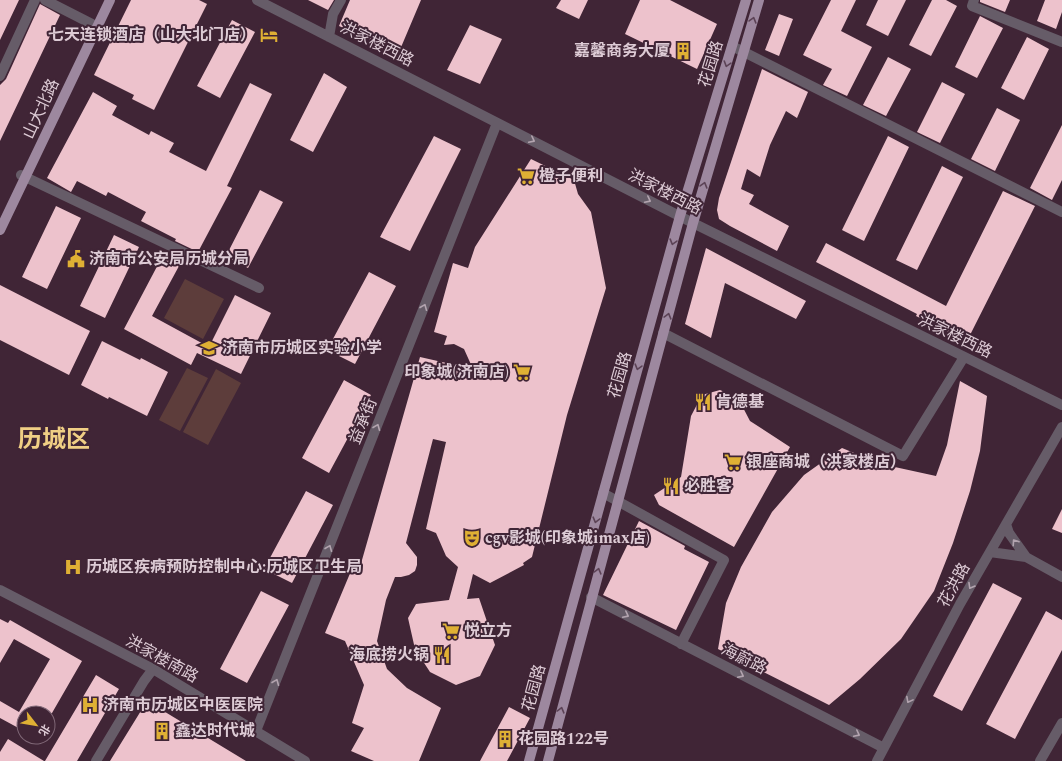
<svg xmlns="http://www.w3.org/2000/svg" width="1062" height="761" viewBox="0 0 1062 761" font-family="Spectral,'Noto Sans SC',serif">
  <rect width="100%" height="100%" fill="#402536"/>
  <path fill="#5d3d3b" d="M185,279l39,20 -21,40 -39,-21z
    M187,368l21,10 -28,53 -21,-11z
    M216,369l25,14 -33,62 -25,-13z"/>
  <path fill="#edc2cc" d="M0,0h19l-19,40z
    M131,0h68l8,4 -53,106 -22,-11 2,-4 -40,-20z
    M308,0h26l-6,10z
    M350,0h71l-22,52 -60,-26z
    M561,0h27l-9,19 -23,-11z
    M640,0h30l47,24 -20,45 -72,-35z
    M831,0h25l-15,31 31,16 -25,49 -24,-11 9,-16 -29,-14z
    M878,0h28l-18,36 -22,-11z
    M932,0h14l11,6 -26,50 -22,-11z
    M980,0h30l-5,12 -25,-10z
    M1045,0h17v12l-6,17 -19,-8z
    M40,4l20,11 -60,126v-56l6,-6z
    M779,14l14,5 -14,37 -14,-6z
    M980,16l23,12 -26,50 -22,-11z
    M232,20l23,12 -35,66 -23,-12z
    M470,25l32,14 -22,45 -33,-14z
    M1027,37l22,12 -25,51 -23,-12z
    M888,57l23,12 -25,47 -23,-11z
    M762,69l46,23 -11,26 -11,-7 -16,34 -10,32 -13,-8 -6,20 13,6 -5,9 40,22 -12,25 -47,-25 -11,-7 -2,-9 2,-12z
    M324,73l23,14 -34,65 -23,-12z
    M942,82l23,12 -25,49 -23,-11z
    M250,83l22,11 -45,92 5,2 -34,64 -23,-11 1,-2 -35,-18 5,-9 -38,-20 -2,4 -29,-15 -6,11 -24,-14 46,-86 24,14 -5,9 37,20 2,-4 23,12 -5,9 37,19z
    M997,108l23,12 -25,51 -24,-12z
    M1062,125v55l-10,20 -22,-12z
    M434,136l27,13 -51,102 -30,-14z
    M888,136l21,11 -45,94 -22,-11z
    M531,159l43,21 4,14 13,18 15,76 -39,127 -35,142 -9,6 1,2 -34,18 -17,-9 -6,25 12,-1 16,47 -15,31 -24,9 -26,-13 -15,-23 -7,-31 8,-14 33,-4 9,-33 -12,-11 -10,-23 -10,-4 20,-87 -13,-3 -27,104 11,14v8l-2,6 -6,4 -8,2h-6l-9,23 -9,41 10,28 20,19 34,20 -22,53h-45l-23,-10 13,-23 -12,-5 12,-38 -19,-44 -20,-8 26,-62 7,3 62,-217 53,12 -9,-20 -10,-5 -10,1 3,-9 -13,-4 19,-69 15,5 7,-21z
    M942,166l21,11 -46,93 -21,-10z
    M260,190l23,12 -35,66 -22,-12z
    M1003,191l32,15 -68,135 -51,-25 1,-2 -101,-52 10,-19 120,63z
    M56,206l25,12 -34,71 -25,-12z
    M114,235l25,12 -34,71 -25,-12z
    M706,248l100,53 -10,18 -71,-36 -14,55 -26,-14z
    M162,257l17,9 -27,50 57,31 26,-52 36,18 -30,61 -44,-21 -6,12 -67,-36z
    M369,272l27,14 -41,78 -28,-14z
    M0,285l90,46 -21,44 -69,-35z
    M102,341l38,19 1,-2 27,14 -21,44 -38,-19 -1,2 -27,-14z
    M344,380l27,15 -42,78 -27,-15z
    M960,381l27,15 -7,55 -10,40 -17,52 -19,48 -33,48 -41,40 -31,26 -111,-56 8,-46 15,-36 31,-55 32,-37 38,-27 39,16 55,12 11,-31z
    M720,390l18,8 12,23 40,26 -56,100 -75,-42 -5,-10 27,-18 10,-61 11,-21z
    M306,491l27,14 -41,78 -28,-14z
    M1062,509v24l-10,-4z
    M639,521l46,25 -1,3 25,13 -33,68 -73,-35z
    M993,583l29,15 -60,113 -29,-15z
    M261,591l28,14 -42,78 -27,-14z
    M1046,611l16,9v30l-47,89 -29,-15z
    M0,619l8,4 2,-3 72,41 -30,52h-31l3,2v16l-24,-13v-17l19,11 31,-53 -36,-20 -14,24z
    M96,675l23,14 -42,72h-32z
    M147,701l99,60h-136z
    M509,707l21,11 -23,43h-27z
    M8,739l36,22h-44v-9z"/>
  <g fill="none" stroke-linecap="round" stroke-linejoin="round">
    <path stroke="#665c68" stroke-width="10" d="M45,0l47,24
      M257,0l436,223 369,182
      M974,0l-2,6 90,36
      M329,37l4,-23 8,-14
      M732,46l330,166
      M0,76l35,-76
      M21,175l238,113
      M663,333l240,123 61,-99
      M603,493l121,67 -43,84
      M1006,524l3,9 17,24
      M990,552l36,5 36,20
      M0,590l153,79 152,92
      M591,597l293,151
      M256,731l241,-608
      M96,761l48,-80 9,-12
      M877,761l83,-157 102,-177
      M1040,761l22,-38"/>
    <path stroke="#9d889f" stroke-width="10" d="M0,230l110,-230
      M529,761l151,-545 66,-216
      M548,761l145,-538 66,-223"/>
  </g>
  <defs><path id="oneway-chevron" d="M-2-3.5L2.5 0L-2 3.5" fill="none" stroke-width="1.6" stroke-linecap="round" stroke-linejoin="round"/></defs>
  <g stroke="#5c4356">
    <use href="#oneway-chevron" transform="translate(753 20) rotate(-74)"/>
    <use href="#oneway-chevron" transform="translate(727 64) rotate(107)"/>
    <use href="#oneway-chevron" transform="translate(704 185) rotate(-74)"/>
    <use href="#oneway-chevron" transform="translate(673 242) rotate(106)"/>
    <use href="#oneway-chevron" transform="translate(668 316) rotate(-75)"/>
    <use href="#oneway-chevron" transform="translate(638 367) rotate(106)"/>
    <use href="#oneway-chevron" transform="translate(596 520) rotate(105)"/>
    <use href="#oneway-chevron" transform="translate(598 571) rotate(-75)"/>
    <use href="#oneway-chevron" transform="translate(561 710) rotate(-75)"/>
  </g>
  <g stroke="#b3a4af">
    <use href="#oneway-chevron" transform="translate(532 140) rotate(27)"/>
    <use href="#oneway-chevron" transform="translate(648 200) rotate(27)"/>
    <use href="#oneway-chevron" transform="translate(424 307) rotate(-68)"/>
    <use href="#oneway-chevron" transform="translate(377 427) rotate(-68)"/>
    <use href="#oneway-chevron" transform="translate(1015 542) rotate(-124)"/>
    <use href="#oneway-chevron" transform="translate(329 548) rotate(-68)"/>
    <use href="#oneway-chevron" transform="translate(971 586) rotate(120)"/>
    <use href="#oneway-chevron" transform="translate(626 615) rotate(27)"/>
    <use href="#oneway-chevron" transform="translate(741 675) rotate(27)"/>
    <use href="#oneway-chevron" transform="translate(276 682) rotate(-68)"/>
    <use href="#oneway-chevron" transform="translate(909 700) rotate(118)"/>
    <use href="#oneway-chevron" transform="translate(857 734) rotate(27)"/>
  </g>
  <defs>
    <g id="hotel-bare" transform="scale(1.38)"><path d="M-6-4.5h1.5V1H6V5H4.5V3h-9V5H-6ZM-4 0a1.8 1.8 0 1 1 3.6 0ZM.5 0V-2.5h3Q6-2.5 6 0Z" fill="#dfb034" stroke="#402536" stroke-width="2.5" paint-order="stroke"/></g>
    <g id="building-bare" transform="scale(1.38)"><path d="M-4-6H4V6H1V3H-1V6H-4ZM-2.5-4.3h1.7v1.8h-1.7ZM.8-4.3h1.7v1.8H.8ZM-2.5-1h1.7V.8h-1.7ZM.8-1h1.7V.8H.8Z" fill="#dfb034" stroke="#402536" stroke-width="2.5" paint-order="stroke"/></g>
    <g id="supermarket-bare" transform="scale(1.38)"><path d="M-6-5.5h2.5l.6 2H6L4.5 2H-2.5L-4.4-4H-6ZM-1.5 3.2a1.3 1.3 0 1 0 .1 0ZM3 3.2a1.3 1.3 0 1 0 .1 0Z" fill="#dfb034" stroke="#402536" stroke-width="2.5" paint-order="stroke"/></g>
    <g id="civic-bare" transform="scale(1.38)"><path d="M-.6-6.5H3V-4.5H.6V-3L4-1V1h2V6H-6V1h2V-1L-.6-3ZM-1.2 2.5V6h2.4V2.5Z" fill="#dfb034" stroke="#402536" stroke-width="2.5" paint-order="stroke"/></g>
    <g id="school-bare" transform="scale(1.38)"><path d="M0-5L7-2L0 1L-7-2ZM-4 1L0 2.5L4 1V4Q0 6-4 4Z" fill="#dfb034" stroke="#402536" stroke-width="2.5" paint-order="stroke"/></g>
    <g id="restaurant-bare" transform="scale(1.38)"><path d="M-5-6h1v4h1v-4h1v4h1v-4h1v5L-1.5 .5V6h-2V.5L-5-1ZM5-6V6H3V1.5H1.5Q1.5-4 5-6Z" fill="#dfb034" stroke="#402536" stroke-width="2.5" paint-order="stroke"/></g>
    <g id="theatre-bare" transform="scale(1.38)"><path d="M-5-5.5Q0-4 5-5.5V0Q5 5 0 6Q-5 5-5 0ZM-3.3-2.5H-1v1.5H-3.3ZM1-2.5H3.3v1.5H1ZM-2.8 1Q0 5.5 2.8 1Z" fill="#dfb034" stroke="#402536" stroke-width="2.5" paint-order="stroke"/></g>
    <g id="hospital-bare" transform="scale(1.38)"><path d="M-5-5h3v3.5h4V-5h3V5h-3V1.5h-4V5h-3Z" fill="#dfb034" stroke="#402536" stroke-width="2.5" paint-order="stroke"/></g>
  </defs>
  <g fill-rule="evenodd">
    <use href="#hotel-bare" x="269" y="35"/>
    <use href="#building-bare" x="683" y="51"/>
    <use href="#supermarket-bare" x="526" y="176"/>
    <use href="#civic-bare" x="76" y="259"/>
    <use href="#school-bare" x="209" y="348"/>
    <use href="#supermarket-bare" x="522" y="372"/>
    <use href="#restaurant-bare" x="703" y="402"/>
    <use href="#supermarket-bare" x="733" y="462"/>
    <use href="#restaurant-bare" x="671" y="486"/>
    <use href="#theatre-bare" x="472" y="538"/>
    <use href="#hospital-bare" x="73" y="567"/>
    <use href="#supermarket-bare" x="451" y="631"/>
    <use href="#restaurant-bare" x="442" y="655"/>
    <use href="#hospital-bare" x="90" y="705"/>
    <use href="#building-bare" x="162" y="731"/>
    <use href="#building-bare" x="505" y="739"/>
  </g>
  <g text-anchor="middle" dominant-baseline="central" stroke-width="4" stroke-linejoin="round" paint-order="stroke">
    <g font-size="16" font-weight="bold" fill="#ddcbd5" stroke="#402536" text-anchor="start">
      <text x="256" y="35" text-anchor="end">七天连锁酒店（山大北门店）</text>
      <text x="670" y="51" text-anchor="end">嘉馨商务大厦</text>
      <text x="539" y="176">橙子便利</text>
      <text x="89" y="259">济南市公安局历城分局</text>
      <text x="222" y="348">济南市历城区实验小学</text>
      <text x="509" y="372" text-anchor="end">印象城(济南店)</text>
      <text x="716" y="402">肯德基</text>
      <text x="746" y="462">银座商城（洪家楼店）</text>
      <text x="684" y="486">必胜客</text>
      <text x="485" y="538">cgv影城(印象城imax店)</text>
      <text x="86" y="567">历城区疾病预防控制中心:历城区卫生局</text>
      <text x="464" y="631">悦立方</text>
      <text x="429" y="655" text-anchor="end">海底捞火锅</text>
      <text x="103" y="705">济南市历城区中医医院</text>
      <text x="175" y="731">鑫达时代城</text>
      <text x="518" y="739">花园路122号</text>
    </g>
    <g font-size="16" fill="#ddcbd5" stroke="#402536">
      <text transform="translate(377 44) rotate(27)">洪家楼西路</text>
      <text transform="translate(711 64) rotate(-73)">花园路</text>
      <text transform="translate(41 109) rotate(-65)">山大北路</text>
      <text transform="translate(665 192) rotate(27)">洪家楼西路</text>
      <text transform="translate(955 336) rotate(26)">洪家楼西路</text>
      <text transform="translate(620 375) rotate(-74)">花园路</text>
      <text transform="translate(363 421) rotate(-68)">益承街</text>
      <text transform="translate(954 585) rotate(-61)">花洪路</text>
      <text transform="translate(162 659) rotate(29)">洪家楼南路</text>
      <text transform="translate(744 659) rotate(27)">海蔚路</text>
      <text transform="translate(534 688) rotate(-75)">花园路</text>
    </g>
    <g font-size="24" font-weight="bold" fill="#f0cf85" stroke="#402536">
      <text x="54" y="440">历城区</text>
    </g>
  </g>
  <g transform="translate(36 725) rotate(121)"><circle r="19" fill="#402536" stroke="#7f6776"/>
  <path d="M0-3L7 15L0 10L-7 15Z" fill="#dfb034"/>
  <text y="-6" font-size="11" font-weight="bold" text-anchor="middle" fill="#ddcbd5">北</text>
  </g>
</svg>
